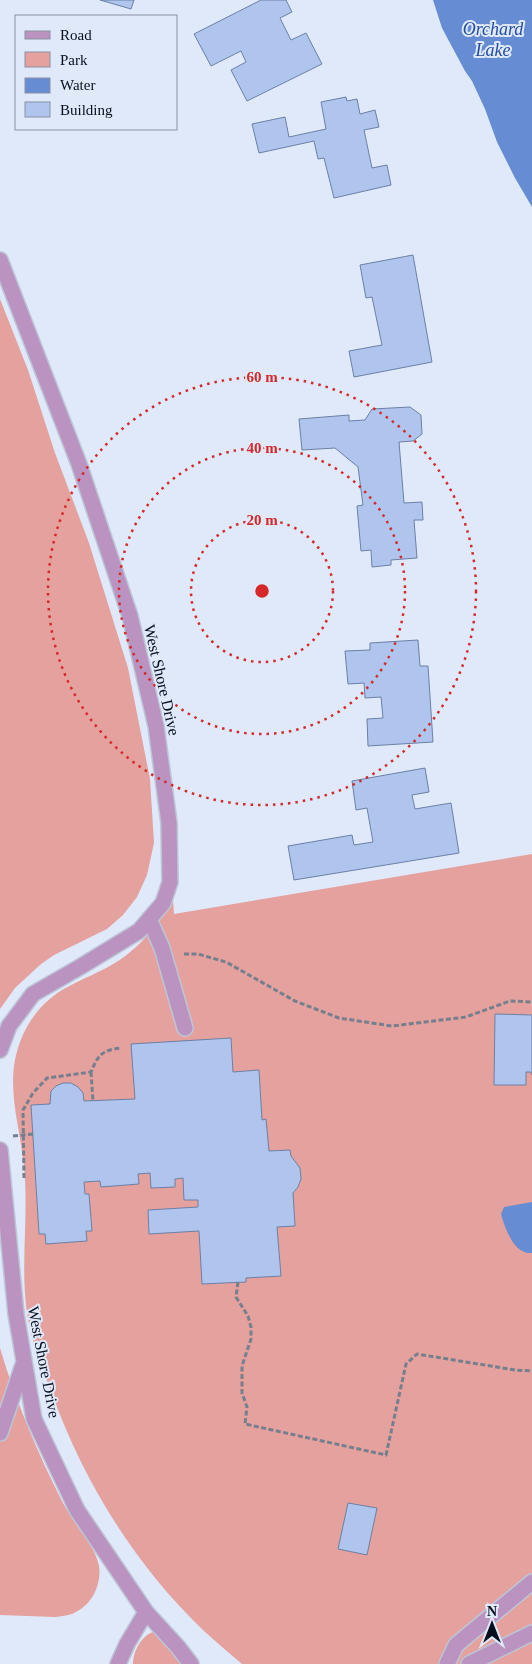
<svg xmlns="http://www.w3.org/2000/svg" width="532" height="1664" viewBox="0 0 532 1664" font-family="Georgia,serif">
  <rect width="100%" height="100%" fill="#dfe9fa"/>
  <path fill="#e5a19d" d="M0,299l28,71 27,83 34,90 39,125 22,111 4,64 -7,32 -10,22 -14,18 -16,14 -53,26 -13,9 -26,24 -15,21z
    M532,854v810h-290c-13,-11 -26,-22 -38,-33 -69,-66 -121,-150 -153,-240 -10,-26 -20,-51 -24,-78 -7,-49 2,-97 -3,-146 -5,-51 -24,-93 4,-142 22,-36 46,-40 80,-58 31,-17 47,-39 65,-68l1,15z
    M0,1348c16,54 38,106 63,155 11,20 32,42 36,63 3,19 -8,40 -25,47 -6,3 -13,3 -19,4l-55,-2z
    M153,1632l9,7 20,25h-49c0,-12 8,-28 20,-32z"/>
  <path fill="#668cd3" d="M433,0h99v207l-17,-29 -18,-36 -12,-33 -13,-28 -7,-10 -23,-43z
    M532,1202v51c-18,2 -27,-25 -31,-39l3,-7z"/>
  <path fill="#afc5ee" stroke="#6b80a5" d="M100,0h34l-3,9z
    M261,0h25l6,12 -12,6 11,22 15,-7 16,31 -75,37 -16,-31 15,-8 -5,-11 -30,15 -17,-32z
    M346,97l1,4 10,-2 3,15 15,-4 4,17 -15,3 8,38 15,-3 4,20 -57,13 -10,-40 -6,1 -4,-18 -55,12 -7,-29 33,-7 4,20 37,-8 -5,-27z
    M413,255l19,107 -78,15 -5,-26 33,-6 -10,-48 -6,1 -6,-33z
    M410,407l11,8 1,19 -9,7 -14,1 5,61 18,-1 1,18h-9l3,38 -26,2v5l-19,2 -1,-17 -10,1 -4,-45 6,-1 -5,-38 -23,-19 -33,2 -3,-31 50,-4v6l16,-1 7,-11z
    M418,640l2,26h8l5,76 -65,4 -1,-27 16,-1 -2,-21 -16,1 -1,-15 -16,1 -3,-33 25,-1v-7z
    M425,768l4,24 -17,3 3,14 36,-6 8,50 -165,27 -6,-34 64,-11 2,10 19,-3 -6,-34 -11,2 -4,-29z
    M495,1014l37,1v60l-1,-3h-5v13h-32z
    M231,1038l2,34 26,-2 3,50 4,-1 3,32 21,-1 1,6 9,12 1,11 -3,8 -5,6 2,33 -18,1 4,49 -35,2v4l-44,2 -3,-53 -50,3 -1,-24 50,-3v-7h-14l-1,-22 -8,1v8l-24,1 -1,-15 -12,1 1,10 -38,3 -1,-6 -16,1 1,12h4l3,37h-6l1,10 -41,3 -1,-10h-6l-8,-129 19,-1 1,-13 5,-5 7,-3h8l7,4 5,6 1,8 51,-2 -4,-55z
    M348,1503l29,5 -10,47 -29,-6z"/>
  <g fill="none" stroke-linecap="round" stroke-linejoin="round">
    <g stroke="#bcc6d6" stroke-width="18">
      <path id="minor" d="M0,260l79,204 51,152 26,110 13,97 1,59 -7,21 -24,28 -59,36 -47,27 -24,32 -9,24
        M149,919l13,29 23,80
        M0,1150l16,164 18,105 43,91 69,102 32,35 13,17
        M0,1433l23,-68
        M118,1664l9,-20 19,-32
        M447,1664l9,-19 76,-63
        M469,1664l63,-31"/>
    </g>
    <path stroke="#767f8e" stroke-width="3" stroke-dasharray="5 2.5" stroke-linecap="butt" d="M184,954h14l28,8 69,39 44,17 53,8 74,-9 44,-16 22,1
      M91,1072l2,29
      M13,1136l20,-2
      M24,1178l-1,-68 10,-17 14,-15 44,-6c7,-17 11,-22 30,-24
      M238,1282l-2,15 12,19 3,11v12l-9,27v27l5,14 -2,17 141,31 20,-91 11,-10 98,16 17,1"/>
    <use href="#minor" stroke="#bb93c1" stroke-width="15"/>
  </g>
  <g fill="none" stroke="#d62828" stroke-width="2.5" stroke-dasharray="2.5 5">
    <circle cx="262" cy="591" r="71"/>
    <circle cx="262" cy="591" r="143"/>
    <circle cx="262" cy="591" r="214"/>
  </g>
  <g text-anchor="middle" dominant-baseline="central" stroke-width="4" stroke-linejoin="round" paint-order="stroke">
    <g font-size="16" fill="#070e1c" stroke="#dfe9fa">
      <text transform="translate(162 680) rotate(77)">West Shore Drive</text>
      <text transform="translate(44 1362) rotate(79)">West Shore Drive</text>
    </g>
    <g font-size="18" font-style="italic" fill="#234da2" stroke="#dfe9fa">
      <text x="493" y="29">Orchard<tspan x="493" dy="21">Lake</tspan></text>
    </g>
  </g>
  <circle cx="262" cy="591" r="8" fill="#d62828" stroke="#dfe9fa" stroke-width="2.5"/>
  <g font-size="15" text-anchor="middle" font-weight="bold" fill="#d62828" stroke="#dfe9fa" stroke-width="4" stroke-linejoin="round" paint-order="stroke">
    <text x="262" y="382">60 m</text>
    <text x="262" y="453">40 m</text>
    <text x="262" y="525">20 m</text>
  </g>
  <rect x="15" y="15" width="162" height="115" fill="#dfe9fa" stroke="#8991a1"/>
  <rect x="25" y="31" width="25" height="8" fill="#bb93c1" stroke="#8991a1"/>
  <text x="60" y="40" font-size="15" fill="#070e1c">Road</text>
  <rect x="25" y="52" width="25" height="15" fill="#e5a19d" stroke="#8991a1"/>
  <text x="60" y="65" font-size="15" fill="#070e1c">Park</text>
  <rect x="25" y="78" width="25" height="15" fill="#668cd3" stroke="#8991a1"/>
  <text x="60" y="90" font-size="15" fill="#070e1c">Water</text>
  <rect x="25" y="102" width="25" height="15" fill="#afc5ee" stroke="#8991a1"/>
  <text x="60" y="115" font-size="15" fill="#070e1c">Building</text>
  <g transform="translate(492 1624)" stroke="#dfe9fa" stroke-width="4" paint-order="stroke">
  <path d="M0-4L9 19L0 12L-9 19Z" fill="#070e1c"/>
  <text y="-8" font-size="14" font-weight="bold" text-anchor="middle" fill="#070e1c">N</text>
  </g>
</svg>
